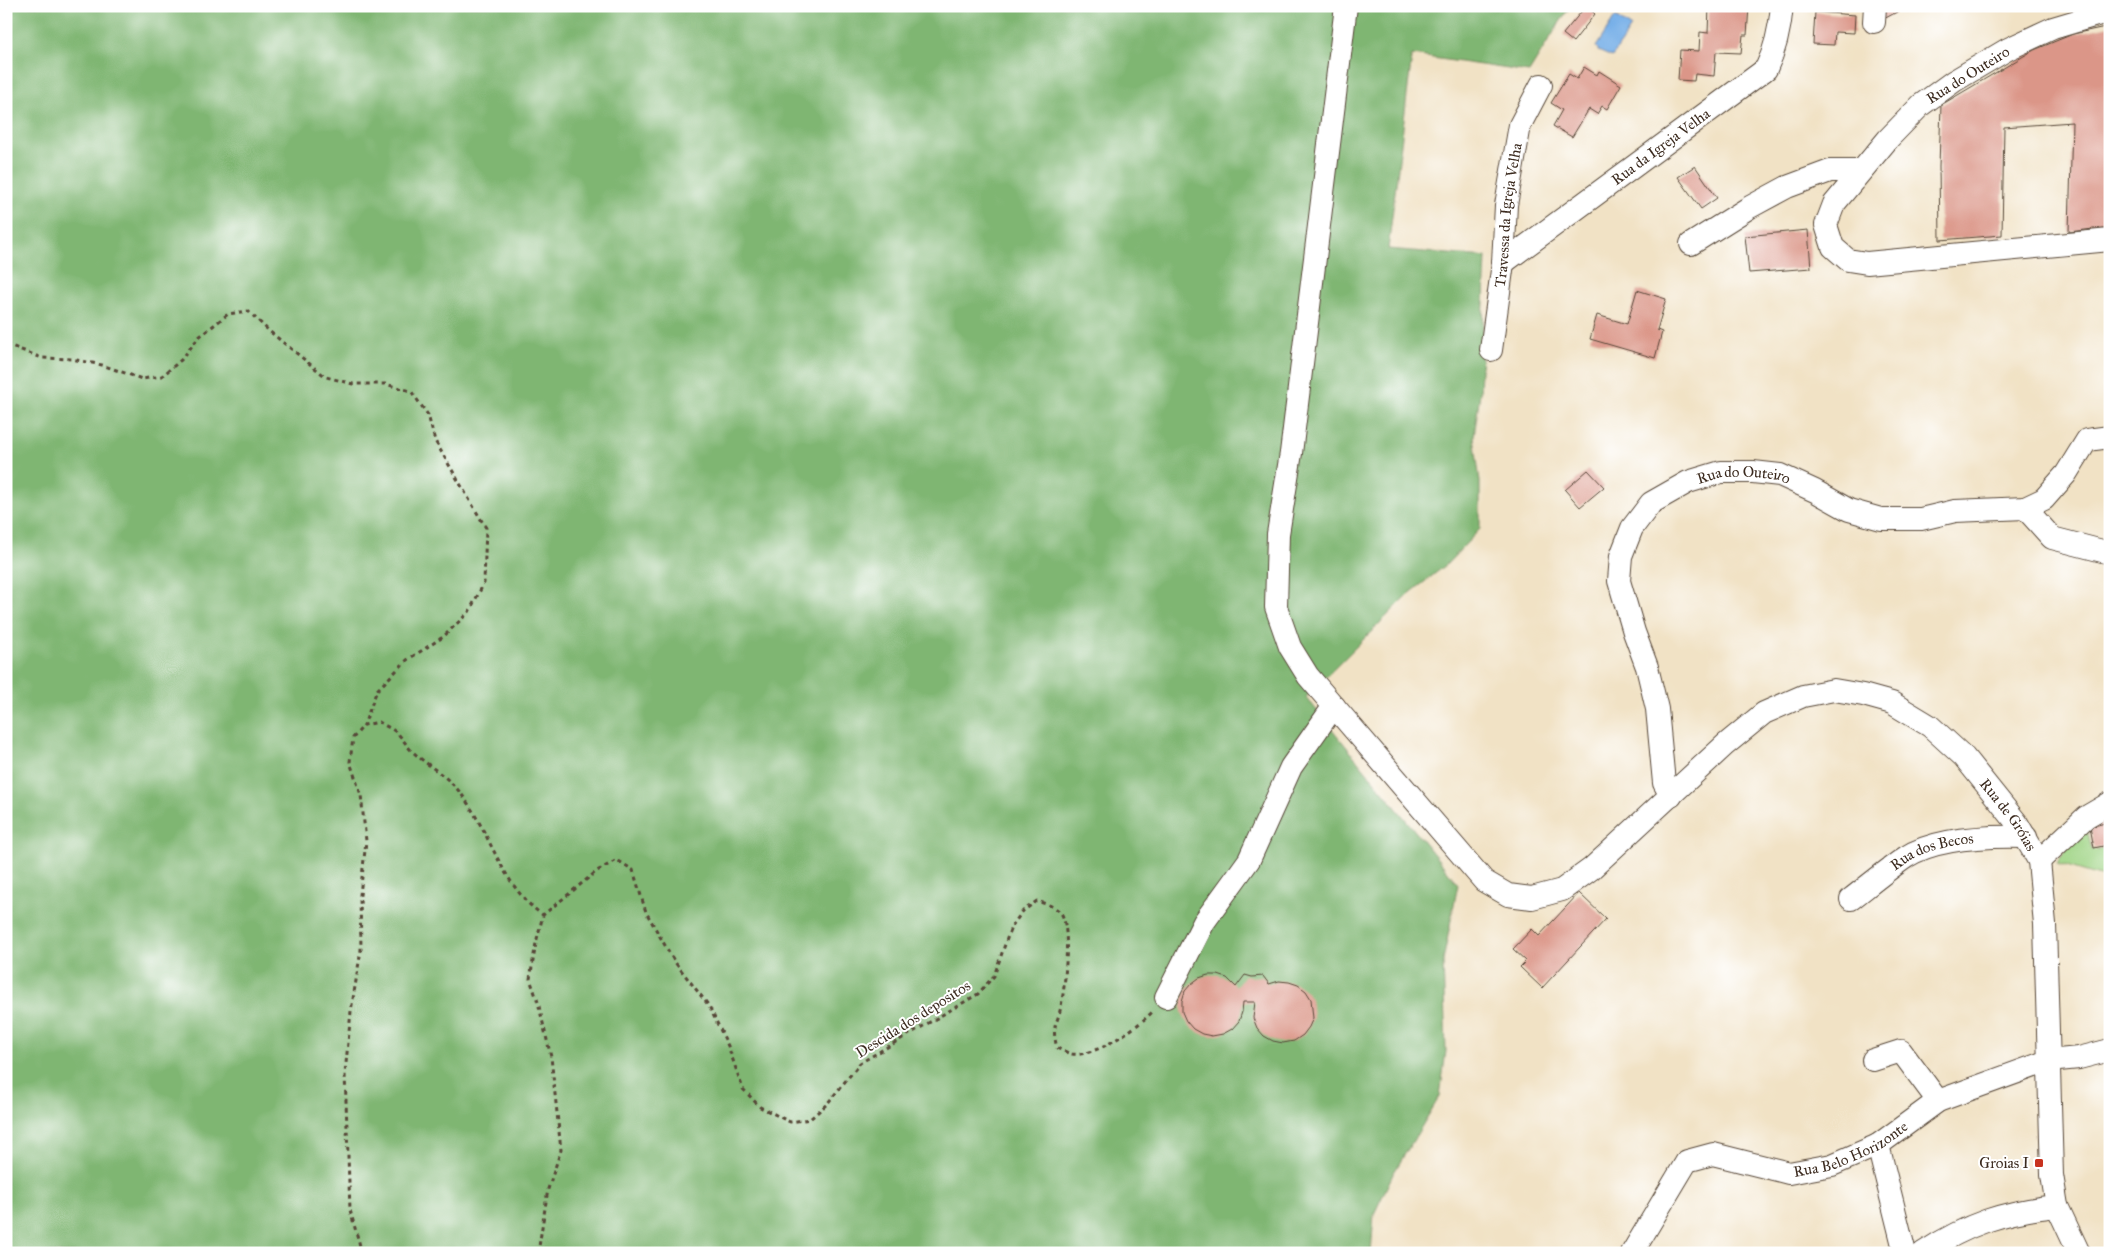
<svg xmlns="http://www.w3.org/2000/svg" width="2116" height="1259" viewBox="0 0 2116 1259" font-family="'IM FELL Great Primer',serif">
  <rect width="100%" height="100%" fill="#fff"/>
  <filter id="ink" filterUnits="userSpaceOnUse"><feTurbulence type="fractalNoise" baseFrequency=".02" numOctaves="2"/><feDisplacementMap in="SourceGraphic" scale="10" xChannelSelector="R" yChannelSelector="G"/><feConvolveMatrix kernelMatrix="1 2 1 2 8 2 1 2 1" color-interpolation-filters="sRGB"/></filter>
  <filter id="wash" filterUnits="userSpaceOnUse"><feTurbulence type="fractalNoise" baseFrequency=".0096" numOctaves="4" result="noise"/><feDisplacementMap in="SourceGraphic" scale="20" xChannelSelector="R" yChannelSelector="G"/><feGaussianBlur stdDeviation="1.12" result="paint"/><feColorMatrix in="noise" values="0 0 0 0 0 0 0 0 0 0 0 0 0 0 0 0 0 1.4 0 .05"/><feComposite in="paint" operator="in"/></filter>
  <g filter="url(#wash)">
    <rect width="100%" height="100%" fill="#f1e2c5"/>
    <path fill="#9fd484" stroke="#6d7f51" d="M2087,830l5,20 18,-3v32l-53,-16 13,-19z"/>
    <path fill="#7fb672" stroke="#5d7048" d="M6,6h1564l-41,66 -117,-17 -24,194 98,8 -6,136 -6,43 6,46v47l-34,36 -37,29 -103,103 152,187 -15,77 3,90 -6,45 -47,78 -19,40 -3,39h-1365z"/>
    <path fill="#78b0e8" stroke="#5a6d83" d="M1615,17l16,10 -19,30 -14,-6v-2l-2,-2z"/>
    <g id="blocks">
      <path fill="#db9688" d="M1586,6l9,8 -22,28 -10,-8z
        M1709,6h40l-2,29h-4l-2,18 -25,-1 -2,24 -19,-2 -1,7 -16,-1 2,-30 19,1 1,-19 8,1z
        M1881,6h27l-28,15z
        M1815,12l40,3 -1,18 -19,-1 -1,13 -21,-1z
        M2110,26v201l-41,5 3,-110 -68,5 -2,108 -62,5 -1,-74 2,-61 93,-55 39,-16z
        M1584,67l13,8 2,-4 22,14 -14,24 -5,-3 -5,8 -8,-5 -17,28 -19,-11 9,-16 -11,-7 18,-29 8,5z
        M1695,166l22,32 -16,11 -23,-32z
        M1808,230l3,38 -62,5 -4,-37z
        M1637,290l29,9 -9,31 5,2 -7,26 -65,-19 7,-24 30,9z
        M1588,470l16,17 -24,20 -15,-17z
        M2105,823l3,22 -14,3 -4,-21z
        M1579,893l27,26 -64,69 -22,-21 6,-6 -13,-12 19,-20 7,7z
        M1208,975h10l9,3 9,9 9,-12 7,2 11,-1 6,8 10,-3 10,1 9,3 8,6 5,8 2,19 -4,9 -6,8 -9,6 -11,2 -10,-2 -9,-5 -7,-8 -4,-10 2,-16h-12l-1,10 -3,9 -7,8 -9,5 -11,2 -10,-2 -9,-5 -7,-8 -4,-9v-11l3,-10 6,-7 8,-6z"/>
    </g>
  </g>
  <g filter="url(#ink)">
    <use href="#blocks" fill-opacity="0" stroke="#564637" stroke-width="1"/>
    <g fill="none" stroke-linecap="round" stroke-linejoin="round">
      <g stroke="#564637" stroke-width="24">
        <g id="minor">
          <path id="s1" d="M1346,6l-55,447 -13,81 -2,73 14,40 18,29 176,205 24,14 24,3 30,-8 29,-21 134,-124 39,-32 39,-17 31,-6 29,5 29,8 38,23 34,31 53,66 22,38 6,63 7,251 5,31 22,47"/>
          <path d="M2110,14h-10l-47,14 -45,21 -54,32 -33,24 -33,34 -54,65 -8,21 7,22 15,13 19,3 243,-23"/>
          <path d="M1874,22l1,-16"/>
          <path d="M1691,244l59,-37 37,-20 43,-16h31"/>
          <path id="s2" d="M1503,263l263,-194c10,-21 14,-40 16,-63"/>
          <path id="s3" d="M1491,350l12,-87 3,-58 14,-80 21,-40"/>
          <path d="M2025,508l27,30 58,15"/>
          <path id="s4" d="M1671,796l-7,-13 -7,-74 -10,-42 -13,-35 -15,-51 2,-25 11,-28 19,-25 37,-21 33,-10h32l27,3 35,16 34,19 32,9h40l34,-8 70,-3 19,-9 22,-25 21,-34 23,-3"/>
          <path d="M2039,861l47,-44 24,-14"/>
          <path id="s5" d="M1851,899c18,-14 36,-29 55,-42 31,-20 84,-21 120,-20"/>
          <path d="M1166,997l38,-75 45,-62 42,-93 43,-61"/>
          <path d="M1873,1060l28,-9 37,50"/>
          <path d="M1878,1145l27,108"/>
          <path id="s6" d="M1632,1253l55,-92 26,-7 76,19 43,-8 46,-20 60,-44 110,-40 31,-3 31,-8"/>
          <path d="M1923,1253c44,-29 82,-42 134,-47"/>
        </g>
      </g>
      <path stroke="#564637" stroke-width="3" stroke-dasharray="4 4" stroke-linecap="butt" d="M6,344l36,14 30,1 30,6 40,14 20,-3 19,-16 18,-23 29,-23 20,-3 21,20 57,46 27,7h32l26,7 17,24 7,26 51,87 -2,55 -15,29 -26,25 -36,23 -30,30 -13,35
        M362,1253l-12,-43 -5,-136 6,-63 10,-61 -1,-55 6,-54 -5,-46 -11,-33 3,-24 11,-13 15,-3c6,4 14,7 19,12 6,6 9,13 15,18 16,15 35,24 49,43 28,37 41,94 81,120
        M538,1253l10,-64 13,-39 -10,-93 -13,-55 -8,-23 6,-36 7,-28 54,-44 20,-11 16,10 13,42 28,49 35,45 19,40 15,43 17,18 30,15 20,-3 17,-15 33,-41 118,-69 16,-18 17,-49 12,-16 14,-10c9,3 22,6 26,16 7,17 2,70 -2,89 -4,21 -10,18 -4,42 5,2 10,5 15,6 22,4 68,-28 82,-44"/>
      <use href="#minor" stroke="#fff" stroke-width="22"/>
    </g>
  </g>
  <rect fill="#c8321e" stroke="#fff" stroke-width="2" x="2034" y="1158" width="10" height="10" rx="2.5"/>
  <g text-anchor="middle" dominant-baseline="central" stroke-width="4" stroke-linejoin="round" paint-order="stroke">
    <g font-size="15" fill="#3b2a1e" stroke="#fff">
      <text transform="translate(1968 75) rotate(-32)">Rua do Outeiro</text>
      <text stroke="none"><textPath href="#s2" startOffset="196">Rua da Igreja Velha</textPath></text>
      <text stroke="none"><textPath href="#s3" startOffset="136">Travessa da Igreja Velha</textPath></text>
      <text stroke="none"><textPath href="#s4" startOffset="409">Rua do Outeiro</textPath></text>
      <text stroke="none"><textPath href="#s1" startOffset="1601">Rua de Gróias</textPath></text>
      <text stroke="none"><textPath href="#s5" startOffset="96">Rua dos Becos</textPath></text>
      <text transform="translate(913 1019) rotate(-32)">Descida dos depositos</text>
      <text stroke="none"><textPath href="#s6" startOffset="279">Rua Belo Horizonte</textPath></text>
    </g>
    <g font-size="15" fill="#3b2a1e" stroke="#fff" text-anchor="end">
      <text x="2029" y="1163">Groias I</text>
    </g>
  </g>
  <rect width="2116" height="1259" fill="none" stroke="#fff" stroke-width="25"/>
</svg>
